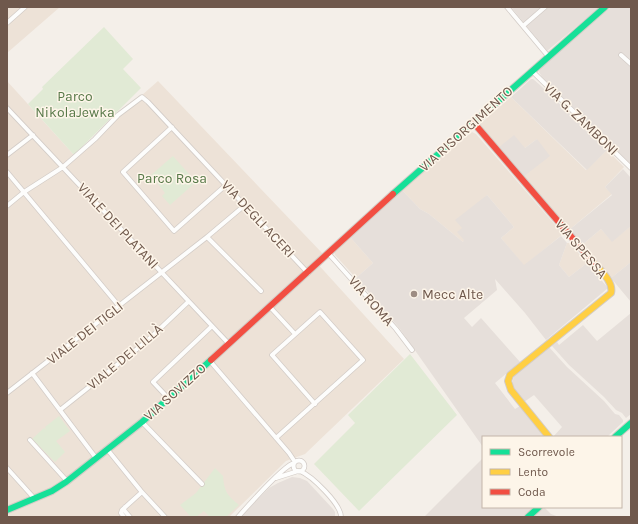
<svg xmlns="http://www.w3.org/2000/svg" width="638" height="524" viewBox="0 0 638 524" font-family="Karla,sans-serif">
  <rect width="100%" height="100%" fill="#f4efe9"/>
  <path fill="#ede2d7" d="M7,7h53l-53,46z
    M7,81l67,74 84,-74 165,173 -8,7 89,98 -99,95 -19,7 -57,56h-222z
    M511,97l75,73 21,-20 17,17 -19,20 7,7 -43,36 -46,-53 14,-38 -12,9h-27l-18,-21v-3z
    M472,132l4,2 87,100 -39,32 -23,-28 13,-11 -27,-32 -25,33 3,13 -2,1 -34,-28 -9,-5 -19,-20z
    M631,226v36l-20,16 -29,-33 19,-16 11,12z
    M350,237l23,26 -17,15 -21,-23 -1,-4z
    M567,243h3l17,20 -18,14 -10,-12z"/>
  <path fill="#e6dfda" d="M511,7h89l-53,44z
    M611,7h20v158l-89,-88 -3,-5 2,-5z
    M531,79h2l7,6 67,65 -20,20 -76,-73z
    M514,135l11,13 12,-9 13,17 -27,21 -25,-29z
    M623,169l8,9v48l-19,16 -11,-13 -19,16 -13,-15 43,-35 -7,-8z
    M401,189l19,20 9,5 34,28 1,-2 -7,-8 5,-4 -7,-8 32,-25 27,32 -13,11 23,27 37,-29 6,7 -8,22 10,12 18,-14 21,25 -62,52 -21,-27 -30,-34 2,11 -33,28 8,9 9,-9 39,44 -25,21 20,26 5,-3 25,31h-62v10l-83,-118 -44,-51 17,-15 -23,-26z
    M631,262v40l-20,-24z
    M631,313v101l-5,4 -4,-5 -6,-3 -12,-13 -35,-32 -17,-19 5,-4 2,3 24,-20 14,16z
    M549,347l18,20 37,34 11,13 4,1 4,5v2l-16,15h-54l9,-10 -28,-32 -10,7 -11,-13 -1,-4 2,-10z
    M483,458v49h61l7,7 8,3h-135z
    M292,477l8,1 7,3 26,28 2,3v5h-95l29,-29 9,-5z"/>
  <path fill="#e1ead5" d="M104,27l29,32 -10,10 18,19 -67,67 -46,-51 15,-15 -1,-2z
    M173,156l23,26 -26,23 -8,-9 3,-3 -14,-18z
    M410,354l47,61 -98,96 -45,-47 41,-41 -7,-8z
    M59,416l11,15 -14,10 9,11 -10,10 -23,-23 12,-11 2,2 -1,-3z
    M215,468l8,8c1,16 5,20 16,29l-13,12h-16l-6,-6 -8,6h-5l-11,-12 16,-12z"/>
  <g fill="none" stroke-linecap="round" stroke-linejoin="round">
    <g stroke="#d3ccc7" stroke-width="5.5">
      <path id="street" d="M507,7l41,49
        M7,23l18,-16
        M523,26l22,-19
        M621,55l10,9
        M532,71l99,97
        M7,108l222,236
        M172,127l-49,45 51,59 52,-46
        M7,155l26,-20
        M7,172l112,134
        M7,206l17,-14 39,-25 32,-28 23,-24 24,-18 6,5 160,171
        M207,237l54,54
        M328,253l68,76 16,21
        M270,307l25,27
        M210,361l79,92 6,9
        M32,373l64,85
        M7,393l200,-156 38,-32
        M168,398l-15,-16 58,-55
        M60,410l87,-69 41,-39
        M142,422l60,62
        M276,438l87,-78 -43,-48 -48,43 43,49
        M30,440l37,41
        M107,449l34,42 24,26
        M293.5 466a5.5 5.5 0 1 1 11 0a5.5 5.5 0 1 1-11 0Z
        M7,468l27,30
        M300,471c12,5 41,33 41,46
        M276,478l22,-7
        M125,507l-1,3 6,7
        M124,517l-3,-4 1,-3 20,-18
        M238,517c9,-10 46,-52 56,-54"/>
    </g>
    <g stroke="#d3ccc6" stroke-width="8">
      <path id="fast" d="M393,194l212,-187
        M615,437l16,-14
        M7,510l45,-19 14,-9 76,-60 69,-62
        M528,517l11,-10"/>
    </g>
    <g stroke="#d3ccc6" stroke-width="8">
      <path id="slow" d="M549,437l-38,-47 -3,-9 2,-6 101,-82c3,-11 -11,-23 -18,-31"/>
    </g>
    <g stroke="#d3ccc6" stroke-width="8">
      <path id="jam" d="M473,122l120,140
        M211,360c61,-55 121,-111 182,-166"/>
    </g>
    <use href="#street" stroke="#fdfdfc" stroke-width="4"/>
    <use href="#fast" stroke="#16e098" stroke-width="6"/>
    <use href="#slow" stroke="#ffcf43" stroke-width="6"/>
    <use href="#jam" stroke="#f24e42" stroke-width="6"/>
  </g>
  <circle fill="#9e8d83" stroke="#fdf5e9" stroke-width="1.5" cx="414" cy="294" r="4"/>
  <g text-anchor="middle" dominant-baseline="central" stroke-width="3" stroke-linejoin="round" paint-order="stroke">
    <g font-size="14" fill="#587949" stroke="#fdf5e9">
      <text x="75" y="96">Parco<tspan x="75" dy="16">NikolaJewka</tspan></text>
      <text x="172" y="178">Parco Rosa</text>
    </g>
    <g font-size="14" fill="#6f584c" stroke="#fdf5e9">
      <text transform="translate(581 119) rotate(44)">VIA G. ZAMBONI</text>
      <text transform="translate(466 129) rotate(-42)">VIA RISORGIMENTO</text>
      <text transform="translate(258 219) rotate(47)">VIA DEGLI ACERI</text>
      <text transform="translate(118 226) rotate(47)">VIALE DEI PLATANI</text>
      <text transform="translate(581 249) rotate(50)">VIA SPESSA</text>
      <text transform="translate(371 301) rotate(49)">VIA ROMA</text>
      <text transform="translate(85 333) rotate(-38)">VIALE DEI TIGLI</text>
      <text transform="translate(125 357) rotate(-40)">VIALE DEI LILLÀ</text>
      <text transform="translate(175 392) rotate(-42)">VIA SOVIZZO</text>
    </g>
    <g font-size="14" fill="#6f584c" stroke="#fdf5e9" text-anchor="start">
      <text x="422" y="294">Mecc Alte</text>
    </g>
  </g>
  <rect width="638" height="524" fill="none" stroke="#6f584c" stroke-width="16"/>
  <rect x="482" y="436" width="140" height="72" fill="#fdf5e9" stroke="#c4b6aa"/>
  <rect x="490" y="449" width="20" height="6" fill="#16e098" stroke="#c4b6aa"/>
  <text x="518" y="456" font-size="12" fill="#6f584c">Scorrevole</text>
  <rect x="490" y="469" width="20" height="6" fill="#ffcf43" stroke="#c4b6aa"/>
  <text x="518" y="476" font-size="12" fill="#6f584c">Lento</text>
  <rect x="490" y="489" width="20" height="6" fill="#f24e42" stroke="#c4b6aa"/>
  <text x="518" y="496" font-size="12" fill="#6f584c">Coda</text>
</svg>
